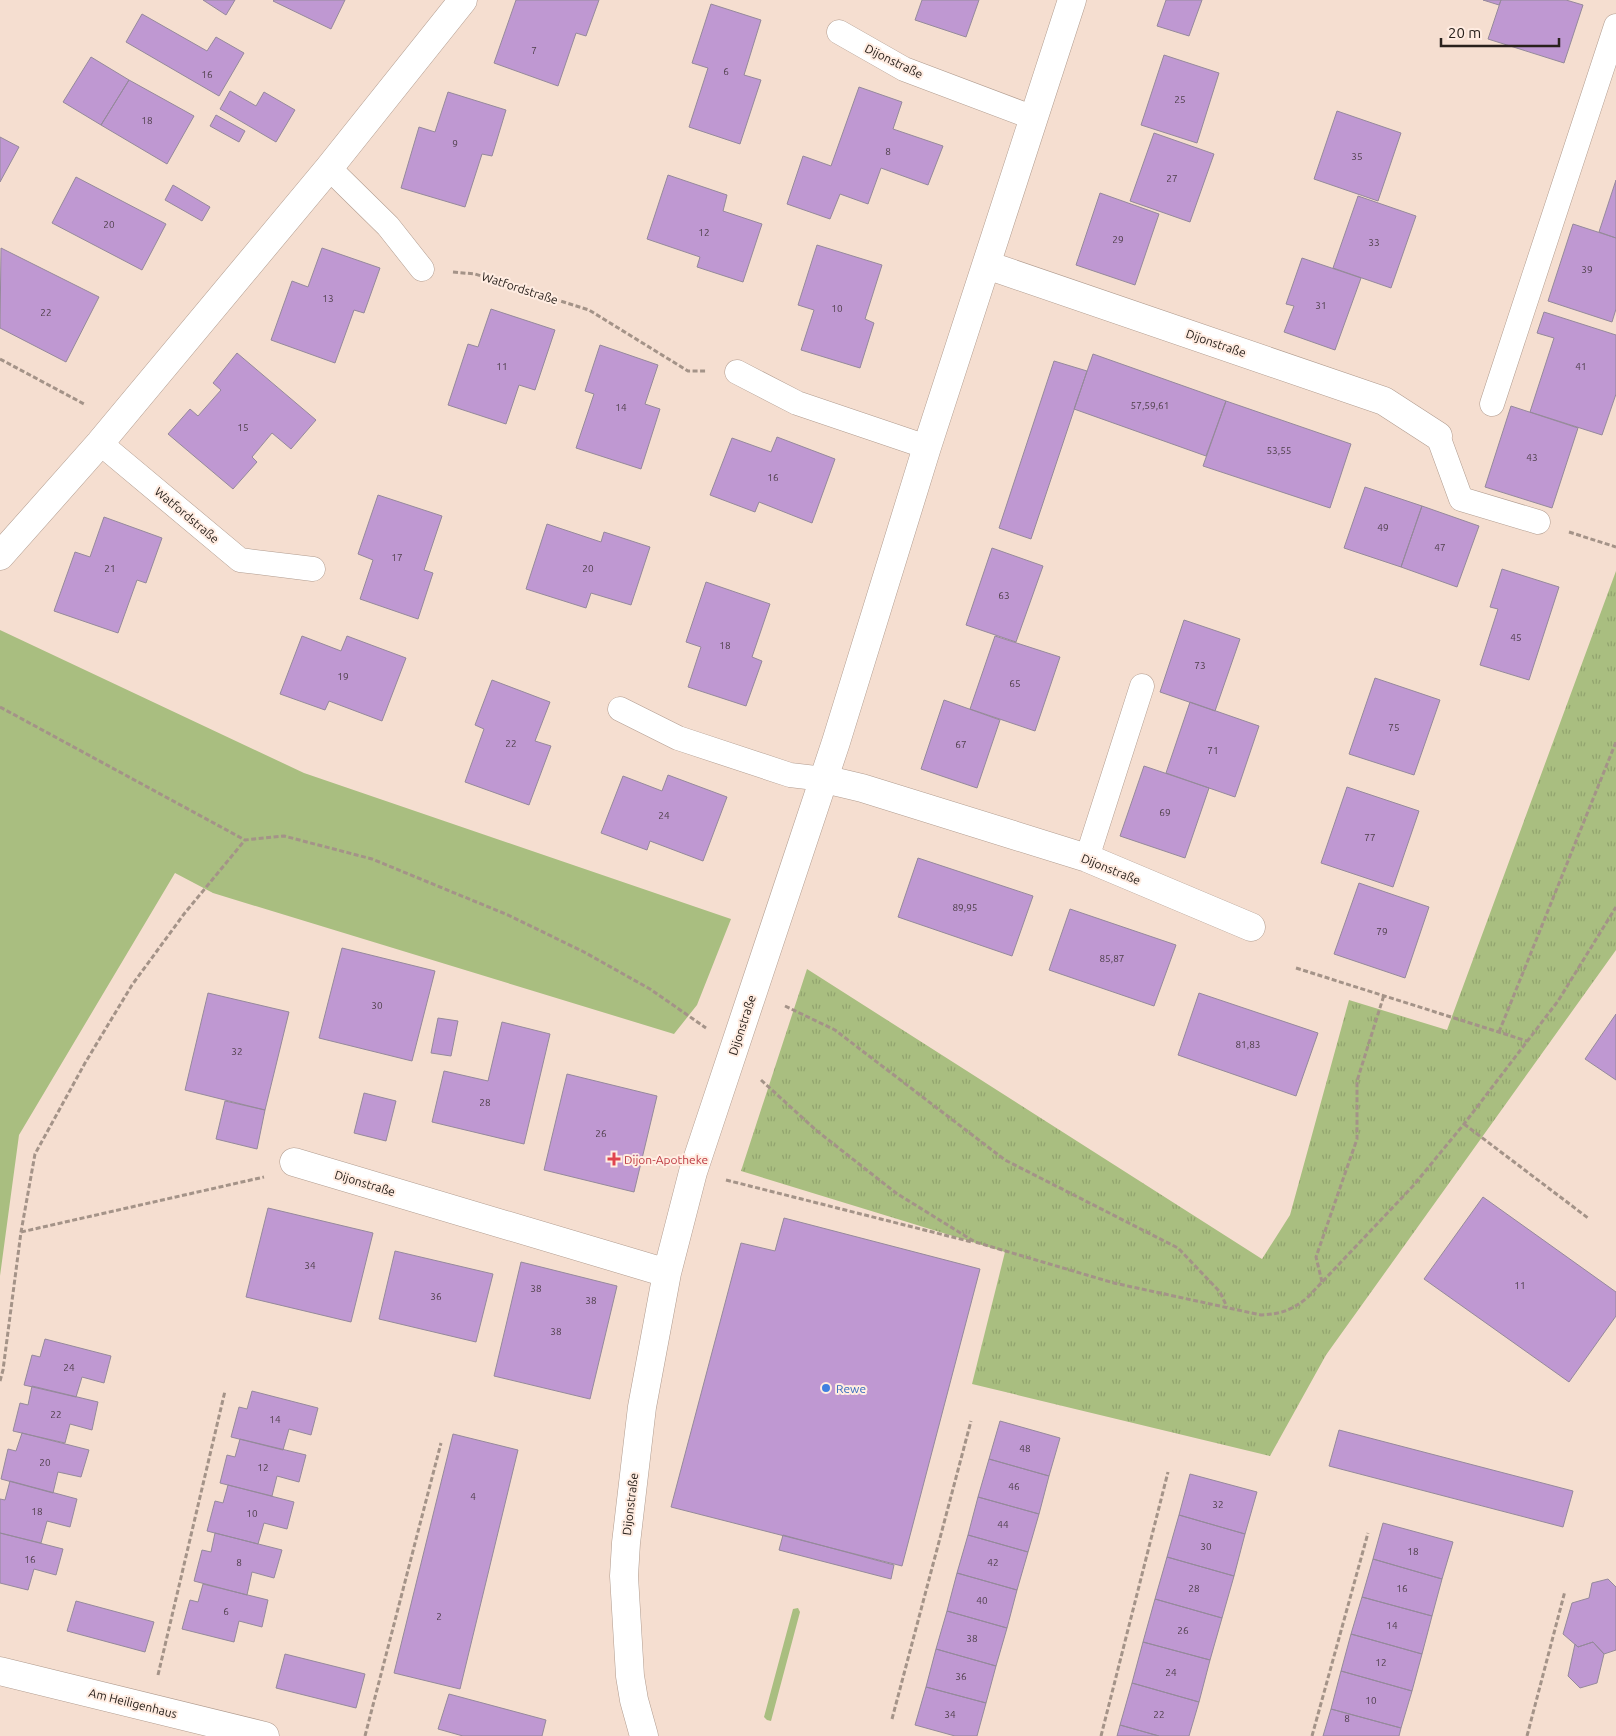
<svg xmlns="http://www.w3.org/2000/svg" width="1616" height="1736" viewBox="0 0 1616 1736" font-family="Ubuntu,sans-serif">
  <defs>
    <pattern id="park-tufts" width="24" height="20" patternUnits="userSpaceOnUse" patternTransform="scale(1.25)"><rect width="24" height="20" fill="#a9be80"/><path d="M3 7l-1-3M5 7V3M7 7l1-3M15 17l-1-3M17 17v-4M19 17l1-3" fill="none" stroke="#91a36e"/></pattern>
  </defs>
  <rect width="100%" height="100%" fill="#f5ded0"/>
  <path fill="#a9be80" d="M0,630l304,143 427,146 -34,86 -23,29 -461,-141 -38,-20 -156,262 -19,141z
    M798,1608l2,4 -29,109 -4,-1 -3,-3 29,-108z"/>
  <path fill="url(#park-tufts)" d="M1616,571v379l-290,405 -56,101 -298,-72 33,-132 -264,-81 66,-202 455,290 28,-44 59,-215 98,30z"/>
  <path fill="#bf98d2" stroke="#95899b" d="M203,0h32l-9,15z
    M274,0h71l-14,29 -58,-28z
    M516,0h83l-13,36 -10,-3 -18,53 -64,-23z
    M922,0h57l-13,37 -51,-17z
    M1166,0h36l-13,36 -32,-10z
    M1483,0h18l-2,5z
    M1501,0h65l17,5 -19,58 -76,-24z
    M711,4l50,16 -17,55 17,5 -21,64 -51,-17 19,-59 -16,-5z
    M142,14l65,37 9,-14 28,16 -25,43 -93,-54z
    M1164,55l55,18 -22,70 -56,-18z
    M91,57l38,23 -28,45 -38,-23z
    M129,80l65,36 -27,48 -66,-39z
    M859,87l43,15 -9,27 50,17 -15,39 -47,-17 -13,36 -28,-10 -10,25 -43,-15 16,-48 28,10z
    M230,91l26,15 8,-14 31,18 -19,32 -56,-33z
    M448,92l58,18 -14,46 -10,-2 -17,53 -64,-19 18,-61 16,5z
    M1337,111l64,22 -23,68 -64,-22z
    M216,115l29,16 -6,11 -29,-16z
    M1154,133l60,21 -24,68 -60,-21z
    M0,137l19,10 -19,35z
    M668,175l59,20 -4,16 39,13 -19,58 -46,-15 3,-10 -53,-18z
    M76,177l90,47 -24,46 -90,-47z
    M1616,180v58l-17,-6z
    M173,185l37,22 -8,14 -37,-21z
    M1100,193l59,21 -24,71 -59,-20z
    M1358,196l58,20 -25,72 -58,-20z
    M1573,224l43,14v71l-4,13 -64,-21z
    M817,245l65,20 -17,54 9,4 -14,45 -59,-18 13,-40 -16,-5z
    M1,248l98,49 -33,65 -66,-34z
    M322,248l58,20 -16,45 -10,-3 -19,53 -64,-23 21,-59 16,6z
    M1302,258l59,20 -26,72 -51,-18 10,-26 -8,-2z
    M491,309l64,21 -20,60 -16,-5 -13,39 -58,-19 20,-61 10,3z
    M1544,312l72,23v59l-14,41 -72,-23 24,-74 -17,-5z
    M600,345l58,20 -13,39 15,5 -19,60 -65,-21 18,-54 -9,-3z
    M237,353l79,67 -25,29 -19,-16 -20,24 5,5 -24,27 -65,-55 22,-25 8,7 23,-26 -8,-7z
    M1093,354l133,47 -20,55 -132,-47z
    M1054,361l33,10 -56,168 -32,-11z
    M1226,401l125,43 -21,64 -127,-42z
    M1511,406l67,22 -26,80 -67,-21z
    M777,437l58,22 -23,64 -53,-21 -4,10 -45,-17 22,-57 39,14z
    M1365,487l57,19 -21,61 -57,-19z
    M378,495l64,21 -18,54 9,3 -15,46 -58,-20 13,-39 -15,-6z
    M1422,506l57,20 -22,61 -56,-20z
    M104,517l58,21 -16,45 -9,-3 -19,53 -64,-22 21,-59 15,5z
    M547,524l54,18 3,-10 46,15 -19,58 -40,-12 -5,15 -60,-19z
    M992,548l51,18 -27,76 -50,-17z
    M1502,569l57,18 -30,93 -49,-15 18,-56 -8,-2z
    M706,582l64,22 -18,53 10,4 -16,45 -58,-19 13,-40 -15,-5z
    M1184,620l56,19 -25,72 -55,-19z
    M302,636l39,15 6,-15 59,22 -24,63 -53,-20 -4,9 -45,-16z
    M995,636l65,21 -25,74 -65,-22z
    M1375,678l65,22 -26,75 -65,-21z
    M492,680l58,22 -15,39 16,5 -22,59 -64,-23 19,-53 -9,-4z
    M944,700l56,20 -23,68 -56,-19z
    M1190,702l69,24 -24,71 -69,-24z
    M1144,766l65,22 -24,70 -65,-22z
    M668,775l59,22 -24,64 -53,-20 -3,9 -46,-17 22,-57 39,15z
    M1347,787l72,24 -26,76 -72,-24z
    M918,858l115,38 -21,60 -114,-39z
    M1359,883l70,24 -24,71 -71,-24z
    M1070,909l106,36 -22,61 -105,-36z
    M342,948l93,23 -23,90 -93,-23z
    M208,993l81,19 -24,98 -80,-20z
    M1199,993l119,40 -22,63 -118,-41z
    M1616,1014v66l-31,-21z
    M438,1018l20,3 -7,35 -20,-3z
    M502,1022l48,12 -26,110 -92,-22 12,-51 44,10z
    M567,1074l90,22 -23,96 -90,-22z
    M364,1093l32,8 -10,40 -32,-8z
    M225,1101l40,9 -8,39 -41,-10z
    M1483,1197l133,95v24l-47,66 -145,-103z
    M268,1208l105,25 -22,89 -105,-25z
    M784,1218l196,51 -78,297 -231,-59 70,-264 34,8z
    M395,1251l98,23 -17,68 -97,-23z
    M521,1262l96,24 -27,113 -96,-23z
    M45,1339l66,17 -7,27 -22,-6 -6,20 -52,-12 8,-30 8,2z
    M32,1386l66,16 -6,28 -22,-6 -5,19 -52,-12 7,-28 8,2z
    M252,1391l66,17 -7,27 -22,-6 -6,21 -52,-13 8,-30 8,2z
    M1000,1421l60,17 -11,38 -60,-17z
    M1339,1430l234,61 -10,36 -234,-61z
    M22,1433l67,17 -8,27 -23,-5 -5,21 -52,-14 7,-30 8,2z
    M453,1434l65,16 -58,239 -66,-16z
    M240,1439l66,16 -7,27 -22,-6 -5,20 -52,-13 7,-28 8,2z
    M989,1459l60,17 -10,38 -61,-17z
    M1190,1474l67,18 -12,42 -66,-19z
    M10,1481l67,18 -7,28 -23,-6 -6,22 -41,-10v-34l5,1z
    M228,1485l66,17 -7,27 -23,-6 -6,21 -51,-13 8,-30 8,2z
    M978,1497l61,17 -11,38 -60,-17z
    M1179,1515l66,19 -11,42 -67,-19z
    M1383,1523l70,19 -11,37 -69,-20z
    M0,1533l63,16 -7,26 -22,-6 -6,21 -28,-7z
    M215,1533l67,17 -8,28 -22,-6 -5,23 -53,-14 8,-31 9,2z
    M783,1535l111,30 -3,14 -112,-29z
    M968,1535l60,17 -11,38 -60,-17z
    M1167,1557l67,19 -12,42 -67,-19z
    M1373,1559l69,20 -10,37 -70,-19z
    M957,1573l60,17 -10,38 -60,-17z
    M1608,1579l8,8v63l-12,4 -11,-12 -15,5 -15,-13 9,-31 17,-5 3,-15z
    M203,1584l65,16 -6,27 -23,-6 -5,21 -52,-13 8,-29 8,2z
    M1362,1597l70,19 -10,38 -71,-20z
    M1155,1599l67,19 -12,42 -67,-18z
    M76,1601l78,21 -9,30 -78,-21z
    M947,1611l60,17 -11,38 -60,-17z
    M1351,1634l71,20 -10,37 -71,-20z
    M1143,1642l67,18 -11,42 -67,-19z
    M1593,1642l11,12 -7,29 -17,5 -12,-12 7,-32 3,3z
    M936,1649l60,17 -10,37 -60,-16z
    M285,1654l80,20 -9,34 -80,-20z
    M1341,1671l71,20 -11,37 -70,-19z
    M1132,1683l67,19 -10,34h-30l-39,-11z
    M926,1687l60,16 -9,33h-22l-40,-11z
    M449,1694l97,26 -4,16h-79l-25,-7z
    M1331,1709l70,19 -2,8h-76z
    M1120,1725l39,11h-42z"/>
  <g fill="none" stroke-linecap="round" stroke-linejoin="round">
    <g stroke="#b19c8f" stroke-width="25">
      <path id="lane" d="M839,32l65,37 130,49
        M329,168l59,58 34,43
        M737,372l60,31 130,44
        M1492,404l124,-378
        M1438,436l23,63 77,23
        M100,443l140,117 73,9
        M620,709l58,29 112,37 34,4
        M1087,858l55,-172"/>
    </g>
    <g stroke="#b19c8f" stroke-width="29">
      <path id="street" d="M987,265l397,136 54,35
        M0,556l100,-113 229,-275 134,-168
        M824,779l38,9 225,70 164,69
        M294,1162l373,111
        M0,1671l265,65
        M644,1736l-10,-36 -4,-24 -6,-100 2,-33 16,-136 25,-134 26,-101 143,-430 91,-295 145,-447"/>
    </g>
    <path stroke="#a49388" stroke-width="3" stroke-dasharray="5 2.5" stroke-linecap="butt" d="M453,272l22,2 114,36 99,61h18
      M0,359l86,46
      M1569,532l47,15
      M0,707l245,133 39,-4 88,23 136,56 76,37 66,37 56,39
      M1296,968l231,73
      M785,1006l50,24 170,130 173,88 42,44 7,15
      M1499,1032l117,-290
      M761,1080l56,51 79,62 79,49 139,41 147,32c20,-1 31,-5 46,-17l106,-112 51,-62 94,-123 58,-94
      M1464,1124l124,94
      M726,1180l246,62
      M21,1232l243,-55
      M1322,1282l-6,-25 41,-118v-58l27,-86
      M0,1381l3,-11 18,-138 14,-78 50,-91 47,-78 52,-71 61,-74
      M158,1675l67,-284
      M892,1719l79,-298
      M365,1736l76,-293
      M1101,1736l67,-264
      M1312,1736l56,-203
      M1527,1736l38,-145"/>
    <use href="#lane" stroke="#fff" stroke-width="24"/>
    <use href="#street" stroke="#fff" stroke-width="28"/>
  </g>
  <path fill="#e0444e" stroke="#ffece1" stroke-width="2" d="M611.5 1151.5h5v5h5v5h-5v5h-5v-5h-5v-5h5z"/>
  <circle fill="#3f7fe0" stroke="#ffece1" stroke-width="2" cx="826" cy="1388" r="5"/>
  <g text-anchor="middle" dominant-baseline="central" stroke-width="4" stroke-linejoin="round" paint-order="stroke">
    <g font-size="10" fill="#4e3f4a">
      <text x="534" y="50">7</text>
      <text x="726" y="71">6</text>
      <text x="207" y="74">16</text>
      <text x="1180" y="99">25</text>
      <text x="147" y="120">18</text>
      <text x="455" y="143">9</text>
      <text x="888" y="151">8</text>
      <text x="1357" y="156">35</text>
      <text x="1172" y="178">27</text>
      <text x="109" y="224">20</text>
      <text x="704" y="232">12</text>
      <text x="1118" y="239">29</text>
      <text x="1374" y="242">33</text>
      <text x="1587" y="269">39</text>
      <text x="328" y="298">13</text>
      <text x="1321" y="305">31</text>
      <text x="837" y="308">10</text>
      <text x="46" y="312">22</text>
      <text x="502" y="366">11</text>
      <text x="1581" y="366">41</text>
      <text x="1150" y="405">57,59,61</text>
      <text x="621" y="407">14</text>
      <text x="243" y="427">15</text>
      <text x="1279" y="450">53,55</text>
      <text x="1532" y="457">43</text>
      <text x="773" y="477">16</text>
      <text x="1383" y="527">49</text>
      <text x="1440" y="547">47</text>
      <text x="397" y="557">17</text>
      <text x="110" y="568">21</text>
      <text x="588" y="568">20</text>
      <text x="1004" y="595">63</text>
      <text x="1516" y="637">45</text>
      <text x="725" y="645">18</text>
      <text x="1200" y="665">73</text>
      <text x="343" y="676">19</text>
      <text x="1015" y="683">65</text>
      <text x="1394" y="727">75</text>
      <text x="511" y="743">22</text>
      <text x="961" y="744">67</text>
      <text x="1213" y="750">71</text>
      <text x="1165" y="812">69</text>
      <text x="664" y="815">24</text>
      <text x="1370" y="837">77</text>
      <text x="965" y="907">89,95</text>
      <text x="1382" y="931">79</text>
      <text x="1112" y="958">85,87</text>
      <text x="377" y="1005">30</text>
      <text x="1248" y="1044">81,83</text>
      <text x="237" y="1051">32</text>
      <text x="485" y="1102">28</text>
      <text x="601" y="1133">26</text>
      <text x="310" y="1265">34</text>
      <text x="1520" y="1285">11</text>
      <text x="536" y="1288">38</text>
      <text x="436" y="1296">36</text>
      <text x="591" y="1300">38</text>
      <text x="556" y="1331">38</text>
      <text x="69" y="1367">24</text>
      <text x="56" y="1414">22</text>
      <text x="275" y="1419">14</text>
      <text x="1025" y="1448">48</text>
      <text x="45" y="1462">20</text>
      <text x="263" y="1467">12</text>
      <text x="1014" y="1486">46</text>
      <text x="473" y="1496">4</text>
      <text x="1218" y="1504">32</text>
      <text x="37" y="1511">18</text>
      <text x="252" y="1513">10</text>
      <text x="1003" y="1524">44</text>
      <text x="1206" y="1546">30</text>
      <text x="1413" y="1551">18</text>
      <text x="30" y="1559">16</text>
      <text x="239" y="1562">8</text>
      <text x="993" y="1562">42</text>
      <text x="1194" y="1588">28</text>
      <text x="1402" y="1588">16</text>
      <text x="982" y="1600">40</text>
      <text x="226" y="1611">6</text>
      <text x="439" y="1616">2</text>
      <text x="1392" y="1625">14</text>
      <text x="1183" y="1630">26</text>
      <text x="972" y="1638">38</text>
      <text x="1381" y="1662">12</text>
      <text x="1171" y="1672">24</text>
      <text x="961" y="1676">36</text>
      <text x="1371" y="1700">10</text>
      <text x="950" y="1714">34</text>
      <text x="1159" y="1714">22</text>
      <text x="1347" y="1718">8</text>
    </g>
    <g font-size="12" fill="#29211c" stroke="#ffece1">
      <text transform="translate(894 61) rotate(26)">Dijonstraße</text>
      <text transform="translate(520 288) rotate(18)">Watfordstraße</text>
      <text transform="translate(1216 343) rotate(19)">Dijonstraße</text>
      <text transform="translate(187 515) rotate(40)">Watfordstraße</text>
      <text transform="translate(1111 869) rotate(22)">Dijonstraße</text>
      <text transform="translate(742 1025) rotate(-72)">Dijonstraße</text>
      <text transform="translate(365 1183) rotate(17)">Dijonstraße</text>
      <text transform="translate(630 1504) rotate(-83)">Dijonstraße</text>
      <text transform="translate(133 1703) rotate(14)">Am Heiligenhaus</text>
    </g>
    <g font-size="12" fill="#be3a42" stroke="#ffece1" text-anchor="start">
      <text x="624" y="1159">Dijon-Apotheke</text>
    </g>
    <g font-size="12" fill="#366cbe" stroke="#ffece1" text-anchor="start">
      <text x="836" y="1388">Rewe</text>
    </g>
  </g>
  <path d="M1441 38v8h118v-8" fill="none" stroke="#29211c" stroke-width="2.5"/>
  <text x="1448" y="38" font-size="15" fill="#29211c" stroke="#ffece1" stroke-width="4" paint-order="stroke">20 m</text>
</svg>
